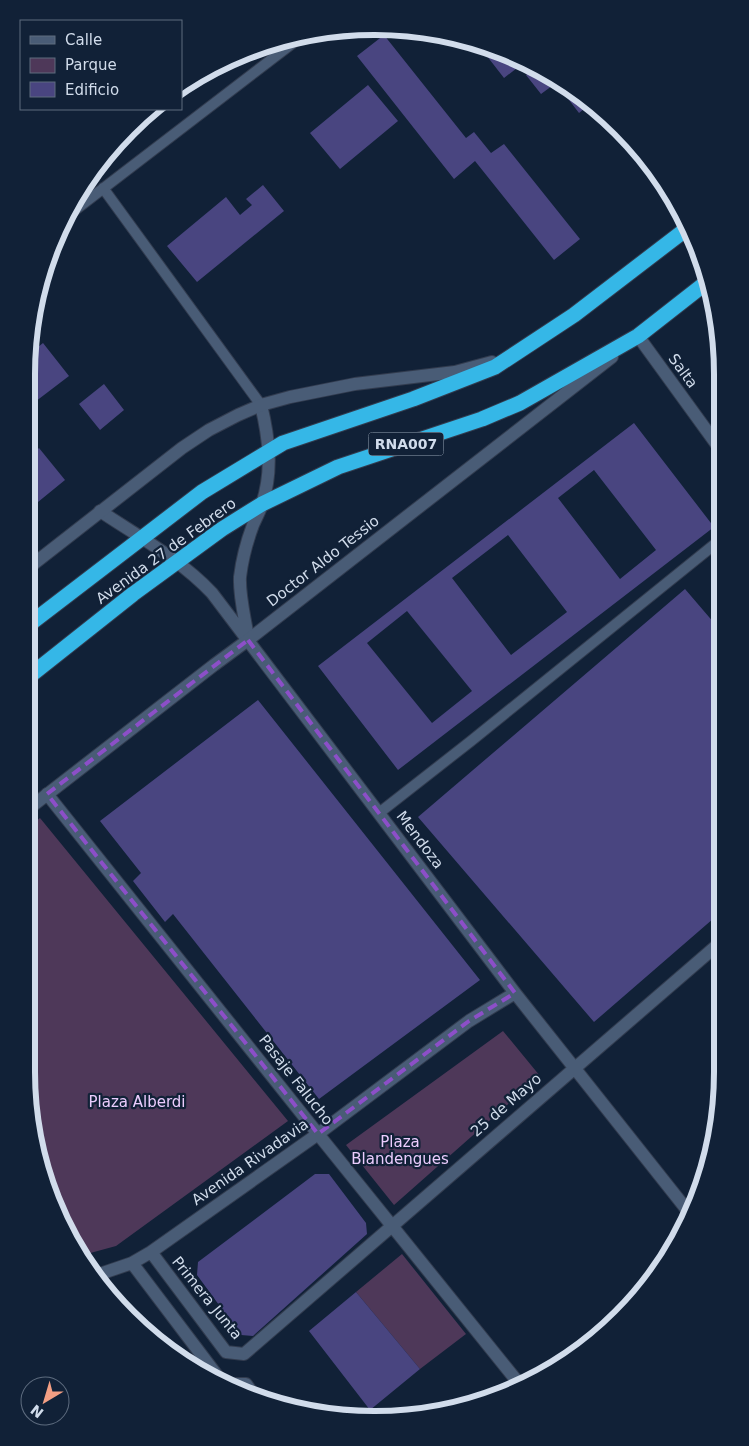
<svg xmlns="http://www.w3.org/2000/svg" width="749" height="1446" viewBox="0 0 749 1446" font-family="'DejaVu Sans',sans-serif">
  <rect width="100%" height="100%" fill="#112137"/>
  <path fill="#4e3859" d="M40,818l248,303 -172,125 -33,9 -38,-71 -19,-112v-243z
    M503,1031l37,45 -146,129 -48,-60z
    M402,1254l64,80 -46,35 -64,-77z"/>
  <path fill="#494580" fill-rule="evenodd" d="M384,35l82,103 8,-6 17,21 13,-9 76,95 -26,21 -79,-99 -21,18 -97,-123z
    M476,42l50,19 -22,17z
    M537,67l53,37 -11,9 -23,-30 -15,11 -15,-19z
    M368,85l30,36 -58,48 -30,-36z
    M613,123l51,58 7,13 -2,2 -57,-72z
    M263,185l21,26 -87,71 -30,-36 59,-49 14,18 12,-10 -6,-6z
    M43,343l26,33 -42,32v-52z
    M104,384l20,26 -24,20 -21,-26z
    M634,423l80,104 -316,243 -80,-104zM594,470l62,80 -36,29 -62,-81zM508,535l59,77 -56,43 -59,-77zM407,611l65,80 -40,32 -65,-80z
    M39,448l26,32 -38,31v-52z
    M685,589l36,42v281l-127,110 -176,-205z
    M258,700l222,280 -161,119 -146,-185 -8,8 -32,-41 8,-8 -41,-52z
    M315,1174h14l37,49 1,11 -114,102 -12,-1 -44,-60 1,-13z
    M356,1292l64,77 -50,41 -61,-79z"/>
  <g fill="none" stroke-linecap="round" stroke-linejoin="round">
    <g stroke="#323c4f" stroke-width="12">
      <path id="lane" d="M103,188l158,217
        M62,220l240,-184
        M379,813l92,-72 249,-201"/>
    </g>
    <g stroke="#323c4f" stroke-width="14">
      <path id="street" d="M638,336l82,113
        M100,511c39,26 80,48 112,82l303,400 176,222
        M248,638c-3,-20 -9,-42 -8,-61 2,-17 7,-36 13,-52 3,-7 7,-14 9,-21 11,-33 7,-66 -1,-99
        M47,794l271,340 203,252
        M151,1252l75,100 18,2 478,-413
        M132,1263l87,115
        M94,1276l38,-13 19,-11 167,-118 151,-113 46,-28
        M233,1384h13l7,10"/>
    </g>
    <g stroke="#323c4f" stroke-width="14">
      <path id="secondary" d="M27,569l155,-121 27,-18 29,-15 23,-10 29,-8 65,-13 100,-12 37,-10
        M27,810l187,-145 34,-25 364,-283"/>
    </g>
    <g stroke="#323c4f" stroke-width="17">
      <path id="highway" d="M27,626l175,-134 81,-49 130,-44 82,-32 79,-52 115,-88
        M27,678l106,-84 89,-65 40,-25 76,-37 144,-48 38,-16 118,-67 69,-54"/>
    </g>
    <use href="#lane" stroke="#495c76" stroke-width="10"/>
    <use href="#street" stroke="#495c76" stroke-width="12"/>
    <use href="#secondary" stroke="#495c76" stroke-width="12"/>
    <use href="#highway" stroke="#35b7e7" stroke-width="15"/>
  </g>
  <path fill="none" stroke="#8c4fc8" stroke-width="4" stroke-dasharray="10 6" stroke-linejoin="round" d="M248,640l267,353 -46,28 -151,113 -271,-340z"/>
  <g text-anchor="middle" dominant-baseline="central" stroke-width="4.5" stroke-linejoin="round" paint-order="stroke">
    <rect fill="#112137" stroke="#97a4b5" stroke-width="1" x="368.5" y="432.5" width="75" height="23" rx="4"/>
    <g font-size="14" font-weight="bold" fill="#d1dceb">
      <text x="406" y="444">RNA007</text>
    </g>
    <g font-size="15" fill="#d1dceb" stroke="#112137">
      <text transform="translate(683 371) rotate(54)">Salta</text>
      <text transform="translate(166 551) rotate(-36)">Avenida 27 de Febrero</text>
      <text transform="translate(323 561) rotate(-38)">Doctor Aldo Tessio</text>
      <text transform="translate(420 840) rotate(53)">Mendoza</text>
      <text transform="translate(296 1080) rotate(52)">Pasaje Falucho</text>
      <text transform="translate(506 1105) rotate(-41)">25 de Mayo</text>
      <text transform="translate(250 1162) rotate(-35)">Avenida Rivadavia</text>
      <text transform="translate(207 1298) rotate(51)">Primera Junta</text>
    </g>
    <g font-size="15" fill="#ebccfd" stroke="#112137">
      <text x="137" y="1102">Plaza Alberdi</text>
      <text x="400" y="1142">Plaza<tspan x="400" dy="17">Blandengues</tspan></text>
    </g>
  </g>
  <path d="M0 0H749V1446H0ZM374 35H375A339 339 0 0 1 714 374V1072A339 339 0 0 1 375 1411H374A339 339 0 0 1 35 1072V374A339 339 0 0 1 374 35Z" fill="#112137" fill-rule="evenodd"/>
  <path fill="none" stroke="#d1dceb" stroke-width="6" d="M374 35H375A339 339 0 0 1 714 374V1072A339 339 0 0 1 375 1411H374A339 339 0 0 1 35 1072V374A339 339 0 0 1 374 35Z"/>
  <rect x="20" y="20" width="162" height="90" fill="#112137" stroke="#5e6c7f"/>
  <rect x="30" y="36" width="25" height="8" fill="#495c76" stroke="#5e6c7f"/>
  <text x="65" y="45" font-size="15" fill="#d1dceb">Calle</text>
  <rect x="30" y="58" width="25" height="15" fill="#4e3859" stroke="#5e6c7f"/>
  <text x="65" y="70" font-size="15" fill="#d1dceb">Parque</text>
  <rect x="30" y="82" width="25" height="15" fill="#494580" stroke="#5e6c7f"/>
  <text x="65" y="95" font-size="15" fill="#d1dceb">Edificio</text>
  <g transform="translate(45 1401) rotate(218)"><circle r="24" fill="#112137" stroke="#5e6c7f"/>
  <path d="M0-4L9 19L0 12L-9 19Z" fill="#f39f84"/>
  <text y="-8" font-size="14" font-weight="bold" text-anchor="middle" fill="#d1dceb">N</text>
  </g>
</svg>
